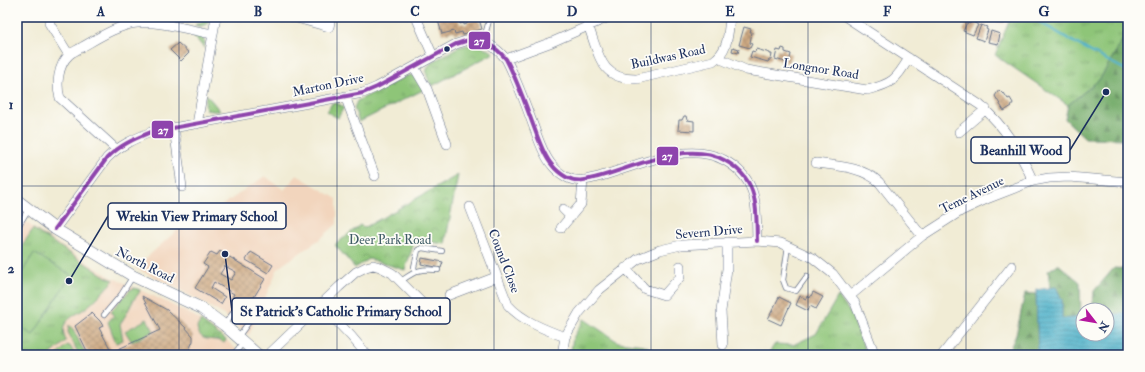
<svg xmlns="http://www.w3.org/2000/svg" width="1145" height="372" viewBox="0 0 1145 372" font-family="'IM FELL Double Pica',serif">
  <defs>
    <pattern id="grass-tufts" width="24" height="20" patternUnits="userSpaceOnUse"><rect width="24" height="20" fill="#8ec578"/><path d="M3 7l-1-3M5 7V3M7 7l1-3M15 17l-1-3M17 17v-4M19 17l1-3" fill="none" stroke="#73a066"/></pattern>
    <pattern id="forest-firs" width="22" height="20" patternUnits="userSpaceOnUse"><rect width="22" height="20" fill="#72aa68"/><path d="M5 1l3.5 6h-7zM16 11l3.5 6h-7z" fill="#5d8b59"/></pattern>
    <pattern id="park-crowns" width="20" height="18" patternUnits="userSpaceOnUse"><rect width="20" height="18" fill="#8ec578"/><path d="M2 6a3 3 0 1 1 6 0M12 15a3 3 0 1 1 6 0" fill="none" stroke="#73a066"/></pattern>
    <pattern id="water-rules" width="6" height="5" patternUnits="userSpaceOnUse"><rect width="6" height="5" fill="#47aec7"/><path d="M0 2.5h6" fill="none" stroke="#3a8ea5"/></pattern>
    <pattern id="building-cross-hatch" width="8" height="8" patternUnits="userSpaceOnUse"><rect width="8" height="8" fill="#cda982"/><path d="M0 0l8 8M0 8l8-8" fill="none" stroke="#a68a6e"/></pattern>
  </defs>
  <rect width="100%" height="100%" fill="#fdfcf7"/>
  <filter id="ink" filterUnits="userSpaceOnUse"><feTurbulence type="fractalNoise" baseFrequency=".025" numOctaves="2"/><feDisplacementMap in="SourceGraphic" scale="8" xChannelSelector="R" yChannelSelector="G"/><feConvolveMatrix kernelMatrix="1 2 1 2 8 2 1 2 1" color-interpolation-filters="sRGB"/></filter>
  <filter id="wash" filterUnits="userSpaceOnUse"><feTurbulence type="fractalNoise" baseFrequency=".012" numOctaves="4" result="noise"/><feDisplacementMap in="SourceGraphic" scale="16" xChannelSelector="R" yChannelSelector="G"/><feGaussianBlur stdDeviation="0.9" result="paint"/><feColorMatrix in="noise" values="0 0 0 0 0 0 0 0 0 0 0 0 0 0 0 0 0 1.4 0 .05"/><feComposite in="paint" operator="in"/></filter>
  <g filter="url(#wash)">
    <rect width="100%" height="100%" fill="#f1ecd5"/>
    <path fill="#f2d5bd" d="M297,175l40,24v25l-17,15 -42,29 -29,67 -27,-21 -18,-11 -35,-19 -34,-16 47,-42 4,4 79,-54 19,14z
      M17,214l14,12 76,49 57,26 30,15 25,17 21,20 -2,2h-221z"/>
    <path fill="url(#grass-tufts)" stroke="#547a6b" d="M210,17l-2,6c-5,3 -8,4 -13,2z
      M1011,17h117v7l-6,17 -22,38 -32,26 -73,-50z
      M192,34l10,3 3,5 -1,6z
      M468,45c11,0 18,2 26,8l-62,33c-5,-9 -9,-14 -1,-23l27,-16z
      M409,75l7,1 9,13 -66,33 -5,-14 3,-7z
      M206,94l14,17h-7l-6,-1 -2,-4z
      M332,103h5l7,4 -6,11 -11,-6z
      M33,229l73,48 8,3c-9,9 -17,19 -27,27 -13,10 -30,13 -21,34l-16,14h-33v-101z
      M838,296l13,18 16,41h-100l8,-11 18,1 23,-11z
      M584,319l34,23 26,3 18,10h-69l-11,-4h-11l2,-13z
      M69,325l4,4 13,26h-7l-11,-23z
      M67,345l3,1 4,7 -4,2 -3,-1 -10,1z"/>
    <path fill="url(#forest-firs)" stroke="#466c63" d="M1128,24v115l-43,-1 -20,-19 3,-14 32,-26 22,-38z
      M1058,264l22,18 1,35 -19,2v-19l-6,-13 -6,1 -2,-17z
      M1114,268l14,1v44l-21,2v-5h-15l2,-19z
      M1025,293l11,1 2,61h-31l9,-20z"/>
    <path fill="url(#park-crowns)" stroke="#547a6b" d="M458,175l-13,69 -30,-4 -10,30 -36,-11 -14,9 -20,-23 25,-20 4,3z
      M134,288l6,2c-1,5 -5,7 -7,11 -4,8 -8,16 -13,23l3,16 -7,3 -8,-21 6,-7 -3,-4 19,-21z
      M201,321l25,19 -2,3c-11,-7 -24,2 -27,-16z"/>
    <path fill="#8ec578" stroke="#547a6b" d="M34,253l37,22 -38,60 -16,-10v-44z
      M147,319l7,12 -22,11 -7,-11z"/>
    <path fill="url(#water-rules)" stroke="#316e92" d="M1056,287l6,13v19l21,-2v17h24v-19l21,-2v42h-90l-2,-65z"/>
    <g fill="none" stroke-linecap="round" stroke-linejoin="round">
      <path stroke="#47aec7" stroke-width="2.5" d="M1031,17l60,35 37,19"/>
    </g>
    <g id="blocks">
      <path fill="url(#building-cross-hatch)" fill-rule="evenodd" d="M437,17h21l2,7 4,-1v2l3,-1v-2l12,-3 3,10 -19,6 -1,-3 -7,2 -1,-3 -12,3z
        M998,17l8,1 -2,5 -7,-1z
        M971,21l7,4 -5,10 -10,-4 4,-8 3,1z
        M981,25l6,2 -1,2 2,1 -4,11 -8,-3z
        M744,27l7,2 -1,3h2l-2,11 2,1 -2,4 -11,-3z
        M991,31l9,3 -2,10 -10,-2z
        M178,43l11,10 -8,8 -11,-11z
        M733,47l6,2 -1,4 -6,-2z
        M782,48l3,1v3l6,2 -2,9 -14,-4 2,-9 4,1z
        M756,49l14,4v1h2l-1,6h-2l-1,2 -18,-5 2,-6 3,1z
        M999,90l4,4 1,-1 4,6 2,-1 3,5 -1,2v1l-8,5 -9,-15z
        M684,116h2l1,4 7,1v10l-16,-1 1,-10h3z
        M220,251l45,28 -19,31 -16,-9 4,-7 -20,-12 -3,6 14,9 -4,7 -26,-16 13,-21 -5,-3 8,-12 6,3zM225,266l11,6 -5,8 -11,-6z
        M251,252l22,13 -5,8 -22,-13z
        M422,258l21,4 -2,6 -20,-4z
        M813,292l10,5 -7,12 -6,-3 -2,5 -12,-6 4,-9 6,3 1,-3 3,2z
        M142,296l25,14 18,17 8,9v5l-6,14h-98l-14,-29 17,-13 8,8 3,5 -4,2 13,24 48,-22z
        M779,297l12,6 -10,22 -13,-6z"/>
    </g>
  </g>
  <g filter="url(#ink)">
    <use href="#blocks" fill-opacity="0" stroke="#667188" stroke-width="1"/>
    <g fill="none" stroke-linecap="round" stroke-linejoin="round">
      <g stroke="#667188" stroke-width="6">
        <path id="service" d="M483,42l7,-25
          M17,228l11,-18
          M788,246l-5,34 3,8 10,3 11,-15
          M415,272l-1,-5 4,-17 4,-2 20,3
          M401,281c15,-10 18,-13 37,-11
          M104,315l17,-20 12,-19
          M224,325l9,-12
          M238,337l11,-15
          M233,355l11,-13"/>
      </g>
      <g stroke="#667188" stroke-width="10">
        <path id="minor" d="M51,17l-2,6 20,32
          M293,17l36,10 2,-10
          M416,17l17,39
          M846,17l134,88c26,23 39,45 53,76
          M588,25c11,29 12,55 49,54l76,-18c16,-11 15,-27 17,-44
          M720,56l3,4 23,10 121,20c25,-6 29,-10 42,-32
          M506,59l46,-17 57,-25
          M414,67l13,22 20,55
          M345,96l30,80
          M197,124l19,-107
          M174,128l8,59
          M959,132l27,-23
          M116,149l-56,-51c-4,-13 -2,-33 9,-43 3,-3 9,-5 13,-8 16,-9 36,-22 55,-24 26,-2 51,7 76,11
          M816,163c22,3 47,4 63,19l43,54
          M470,207l38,98c14,16 38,25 57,32
          M563,209l8,8
          M561,228l20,-24 2,-24
          M55,229l52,-71c13,-13 27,-19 44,-26l212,-39 14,-6 79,-43c4,-1 9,-3 13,-4 15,-1 28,8 37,19 12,23 20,47 29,71 4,11 9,26 17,35 3,4 9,9 14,12 11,6 20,3 32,0 37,-10 89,-37 126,-17 35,19 32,46 33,81
          M625,268l20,21 19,6 16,-18v-11
          M449,295l47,-18
          M850,296l72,-60 39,-25 28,-13 44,-17 16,-3 20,-1 59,5
          M321,305l30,31 16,19
          M723,345l-2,-34 6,-42v-27
          M268,355l71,-68 17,-15 10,-5 7,-2 7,2 12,6 39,39
          M562,355l3,-18 14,-24 20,-23 39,-31 22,-9 21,-5 76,-4 24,2 32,15 20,16 22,29 20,52
          M942,355l70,-89"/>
      </g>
      <g stroke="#667188" stroke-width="12">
        <path id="tertiary" d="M17,200l38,29 78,47 68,32 23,17 34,30"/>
      </g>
      <use href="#service" stroke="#fff" stroke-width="4.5"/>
      <use href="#minor" stroke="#fff" stroke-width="9"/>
      <use href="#tertiary" stroke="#fff" stroke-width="11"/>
      <g stroke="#fdfcf7" stroke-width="7">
        <path id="bus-1" d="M55,229l52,-71c13,-13 27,-19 44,-26l212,-39 14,-6 79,-43c4,-1 9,-3 13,-4 15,-1 28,8 37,19 12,23 20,47 29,71 4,11 9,26 17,35 3,4 9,9 14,12 11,6 20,3 32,0 37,-10 89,-37 126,-17 35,19 32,46 33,81"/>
      </g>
      <use href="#bus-1" stroke="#8e44ad" stroke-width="4"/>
    </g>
  </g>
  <path fill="none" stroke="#1b2f5e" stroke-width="1" stroke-opacity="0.55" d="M179,17v338M337,17v338M494,17v338M651,17v338M808,17v338M966,17v338M17,186h1111"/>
  <circle fill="#1b2f5e" stroke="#fdfcf7" stroke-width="1.5" cx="447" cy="49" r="3.5"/>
  <g text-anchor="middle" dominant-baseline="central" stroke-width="3.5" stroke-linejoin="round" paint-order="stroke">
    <g font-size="13" fill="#1b2f5e" stroke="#fdfcf7">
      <text transform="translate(668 57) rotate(-12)">Buildwas Road</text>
      <text transform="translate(821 69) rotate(9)">Longnor Road</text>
      <text transform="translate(328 85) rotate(-12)">Marton Drive</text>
      <text transform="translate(972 195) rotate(-26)">Teme Avenue</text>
      <text transform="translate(709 232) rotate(-5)">Severn Drive</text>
      <text transform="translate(504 261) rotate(69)">Cound Close</text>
      <text transform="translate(145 265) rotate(27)">North Road</text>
    </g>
    <g font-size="13" fill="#3e5c66" stroke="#fdfcf7">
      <text x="390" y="240">Deer Park Road</text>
    </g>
  </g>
  <path fill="none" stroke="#1b2f5e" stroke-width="1.5" d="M1106 92L1070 150M69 281L108 216M225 254L232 311"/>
  <g fill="#1b2f5e" stroke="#fdfcf7" stroke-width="1.5">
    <circle cx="1106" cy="92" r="4"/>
    <circle cx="69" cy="281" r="4"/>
    <circle cx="225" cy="254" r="4"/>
  </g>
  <g fill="#fdfcf7" stroke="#1b2f5e" stroke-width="1.5">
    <rect x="971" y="137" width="99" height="26" rx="4"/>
    <rect x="108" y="203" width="178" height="26" rx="4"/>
    <rect x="232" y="298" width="218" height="26" rx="4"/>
  </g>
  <g font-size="14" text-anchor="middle" font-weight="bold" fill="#1b2f5e">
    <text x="1021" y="155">Beanhill Wood</text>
    <text x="197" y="221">Wrekin View Primary School</text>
    <text x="341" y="316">St Patrick's Catholic Primary School</text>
  </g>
  <g stroke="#fdfcf7" stroke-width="1.5">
    <rect x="468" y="31" width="23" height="19" rx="4" fill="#8e44ad"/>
    <rect x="151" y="120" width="23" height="19" rx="4" fill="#8e44ad"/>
    <rect x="656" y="146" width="23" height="20" rx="4" fill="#8e44ad"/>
  </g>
  <g font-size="11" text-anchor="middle" font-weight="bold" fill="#fff">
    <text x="479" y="45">27</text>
    <text x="163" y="134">27</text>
    <text x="667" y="160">27</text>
  </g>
  <rect width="1145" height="372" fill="none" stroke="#fdfcf7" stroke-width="44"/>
  <g transform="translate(1095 322) rotate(121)"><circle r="19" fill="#fdfcf7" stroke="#a3aaba"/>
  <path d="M0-3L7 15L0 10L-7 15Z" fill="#b5179e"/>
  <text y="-6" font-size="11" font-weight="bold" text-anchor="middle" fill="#1b2f5e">N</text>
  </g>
  <rect x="22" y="22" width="1101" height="328" fill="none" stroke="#1b2f5e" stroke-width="1.5"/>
  <g font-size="13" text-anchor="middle" font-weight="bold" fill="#1b2f5e">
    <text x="101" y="16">A</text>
    <text x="258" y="16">B</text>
    <text x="415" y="16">C</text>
    <text x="572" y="16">D</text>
    <text x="730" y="16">E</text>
    <text x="887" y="16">F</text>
    <text x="1044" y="16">G</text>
    <text x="11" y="109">1</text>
    <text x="11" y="273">2</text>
  </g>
</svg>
